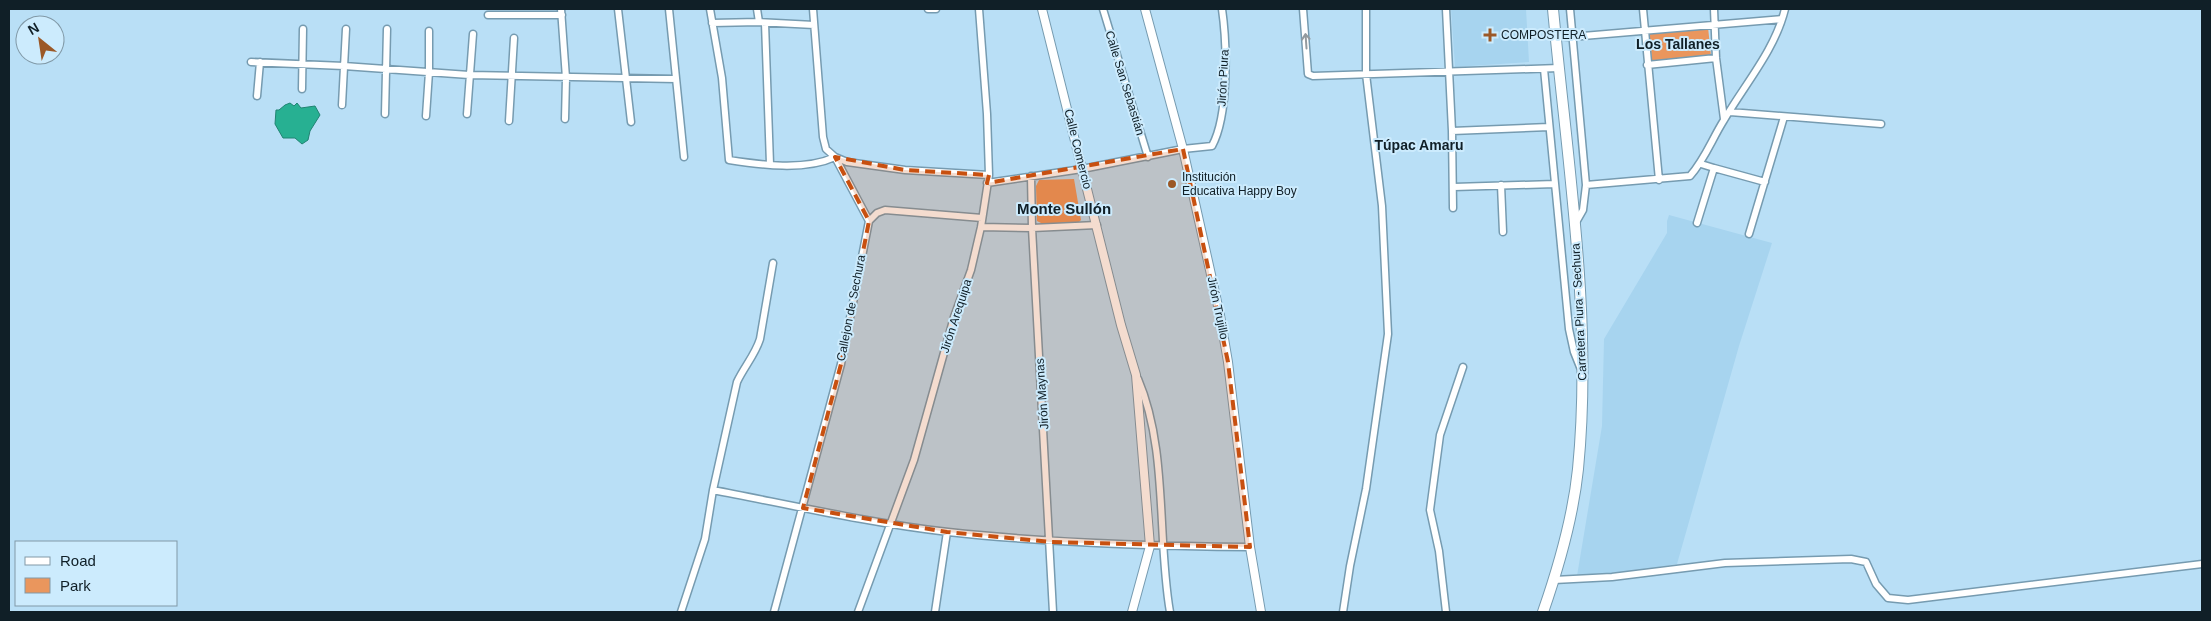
<svg xmlns="http://www.w3.org/2000/svg" width="2211" height="621" viewBox="0 0 2211 621" font-family="Arial,sans-serif">
  <rect width="100%" height="100%" fill="#b9dff6"/>
  <path fill="#a7d4ef" d="M1451,9h75l3,53 -74,5z
    M1669,215l103,28 -33,103 -62,218 -44,7 -56,5 25,-150 2,-87 63,-106v-12z"/>
  <path fill="#ea965d" d="M1708,27l3,29 -59,5 -3,-30z
    M1074,179l7,41 -2,2 -36,2 -6,-3 -1,-35 3,-6z"/>
  <path fill="#27b092" stroke="#208472" d="M290,103l4,3 3,-3 4,5 14,-2 5,9 -10,16 -2,9 -6,4 -7,-6h-12l-8,-14 1,-14h3l6,-5z"/>
  <g fill="none" stroke-linecap="round" stroke-linejoin="round">
    <g stroke="#769bb0" stroke-width="9">
      <path id="minor" d="M561,9l5,69 -1,41
        M618,9l13,113
        M669,9l15,148
        M710,9l12,69 7,82c32,5 76,11 106,-3l12,5 58,8 84,5
        M757,9l2,13
        M928,9h8
        M1103,9l45,148
        M1303,9l5,65 5,2 246,-8
        M1446,9l6,122 1,77
        M1570,9l16,176 -3,25 -8,14
        M1643,9l16,171
        M1714,9l2,49 8,61
        M488,15h74
        M712,23l47,-1 55,3
        M765,23l5,141
        M1555,36l16,1 211,-18
        M251,62l93,4 125,9 207,4
        M1647,65l69,-7
        M1544,69l25,260 5,23 6,15
        M302,89l1,-60
        M257,96l3,-34
        M342,105l4,-76
        M1730,112l151,12
        M385,114l2,-85
        M467,114l6,-80
        M426,116l3,-44v-41
        M509,121l5,-83
        M1452,131l97,-4
        M1714,168l51,14
        M1031,176l1,52 21,384
        M987,183l95,-14 101,-20 29,-3c17,-31 15,-102 10,-137
        M1501,185l2,47
        M1586,185l104,-9c15,-17 22,-37 34,-56 21,-36 51,-70 61,-111
        M1454,187l101,-3
        M869,221l8,-8 8,-3 97,8
        M1697,223l17,-55 -13,-4
        M981,227l51,1 65,-3
        M1749,234l35,-117
        M1138,379c30,70 19,159 32,233
        M713,490c78,15 156,33 235,42 101,11 201,14 302,15
        M1554,580l58,-3 113,-14 126,-4 15,3 10,22 12,14 20,2 294,-36
        M681,612l24,-73 8,-49 24,-108c7,-15 18,-27 23,-43l13,-76
        M774,612l67,-248 28,-143 -34,-64 -9,-8 -3,-12 -10,-128
        M858,612l56,-152 40,-143 17,-47 10,-43 8,-52 -2,-61 -8,-105
        M935,612l12,-80
        M1343,612l7,-46 16,-77 22,-155 -6,-128 -16,-132v-65
        M1446,612l-7,-61 -9,-41 10,-75 23,-68"/>
    </g>
    <g stroke="#769bb0" stroke-width="10">
      <path id="tertiary" d="M1042,9l79,316 15,50 14,171 -18,66
        M1145,9l38,140 37,166 8,47 22,185 11,65"/>
    </g>
    <g stroke="#769bb0" stroke-width="12">
      <path id="primary" d="M1543,612c16,-46 30,-94 35,-143 15,-152 -11,-308 -25,-460"/>
    </g>
    <use href="#minor" stroke="#fff" stroke-width="6"/>
    <use href="#tertiary" stroke="#fff" stroke-width="8"/>
    <use href="#primary" stroke="#fff" stroke-width="10"/>
  </g>
  <defs><path id="oneway-shaft" d="M-6 0H5M1.5-3L5.5 0L1.5 3" fill="none" stroke-width="1.6" stroke-linecap="round" stroke-linejoin="round" transform="scale(1.25)"/></defs>
  <use stroke="#939a9e" href="#oneway-shaft" transform="translate(1306 41) rotate(-94)"/>
  <path fill="#c85010" fill-opacity="0.2" stroke="#c85010" stroke-width="4" stroke-dasharray="10 6" stroke-linejoin="round" d="M1183,149l45,213 22,185 -199,-5 -104,-10 -144,-24 38,-144 28,-143 -34,-64 70,13 84,5 -2,8z"/>
  <g fill="#9b5827" stroke="#ccebfd" stroke-width="2">
    <path d="M1487.5 27.5h5v5h5v5h-5v5h-5v-5h-5v-5h5z"/>
    <circle cx="1172" cy="184" r="5"/>
  </g>
  <g text-anchor="middle" dominant-baseline="central" stroke-width="4" stroke-linejoin="round" paint-order="stroke">
    <g font-size="12" fill="#101f27" stroke="#ccebfd" text-anchor="start">
      <text x="1501" y="35">COMPOSTERA</text>
      <text x="1182" y="177">Institución<tspan x="1182" dy="14">Educativa Happy Boy</tspan></text>
    </g>
    <g font-size="12" fill="#101f27" stroke="#ccebfd">
      <text transform="translate(1223 78) rotate(-87)">Jirón Piura</text>
      <text transform="translate(1125 83) rotate(73)">Calle San Sebastián</text>
      <text transform="translate(1078 149) rotate(76)">Calle Comercio</text>
      <text transform="translate(851 308) rotate(-79)">Callejon de Sechura</text>
      <text transform="translate(1218 308) rotate(78)">Jirón Trujillo</text>
      <text transform="translate(1579 312) rotate(-93)">Carretera Piura - Sechura</text>
      <text transform="translate(956 316) rotate(-72)">Jirón Arequipa</text>
      <text transform="translate(1042 394) rotate(-94)">Jirón Maynas</text>
    </g>
    <g font-size="14" font-weight="bold" fill="#101f27" stroke="#ccebfd">
      <text x="1678" y="44">Los Tallanes</text>
      <text x="1419" y="145">Túpac Amaru</text>
    </g>
    <g font-size="15" font-weight="bold" fill="#101f27" stroke="#ccebfd">
      <text x="1064" y="208">Monte Sullón</text>
    </g>
  </g>
  <rect width="2211" height="621" fill="none" stroke="#101f27" stroke-width="20"/>
  <rect x="15" y="541" width="162" height="65" fill="#ccebfd" stroke="#8199a7"/>
  <rect x="25" y="557" width="25" height="8" fill="#ffffff" stroke="#8199a7"/>
  <text x="60" y="566" font-size="15" fill="#101f27">Road</text>
  <rect x="25" y="578" width="25" height="15" fill="#ea965d" stroke="#8199a7"/>
  <text x="60" y="591" font-size="15" fill="#101f27">Park</text>
  <g transform="translate(40 40) rotate(330)"><circle r="24" fill="#ccebfd" stroke="#8199a7"/>
  <path d="M0-4L9 19L0 12L-9 19Z" fill="#9b5827"/>
  <text y="-8" font-size="14" font-weight="bold" text-anchor="middle" fill="#101f27">N</text>
  </g>
</svg>
